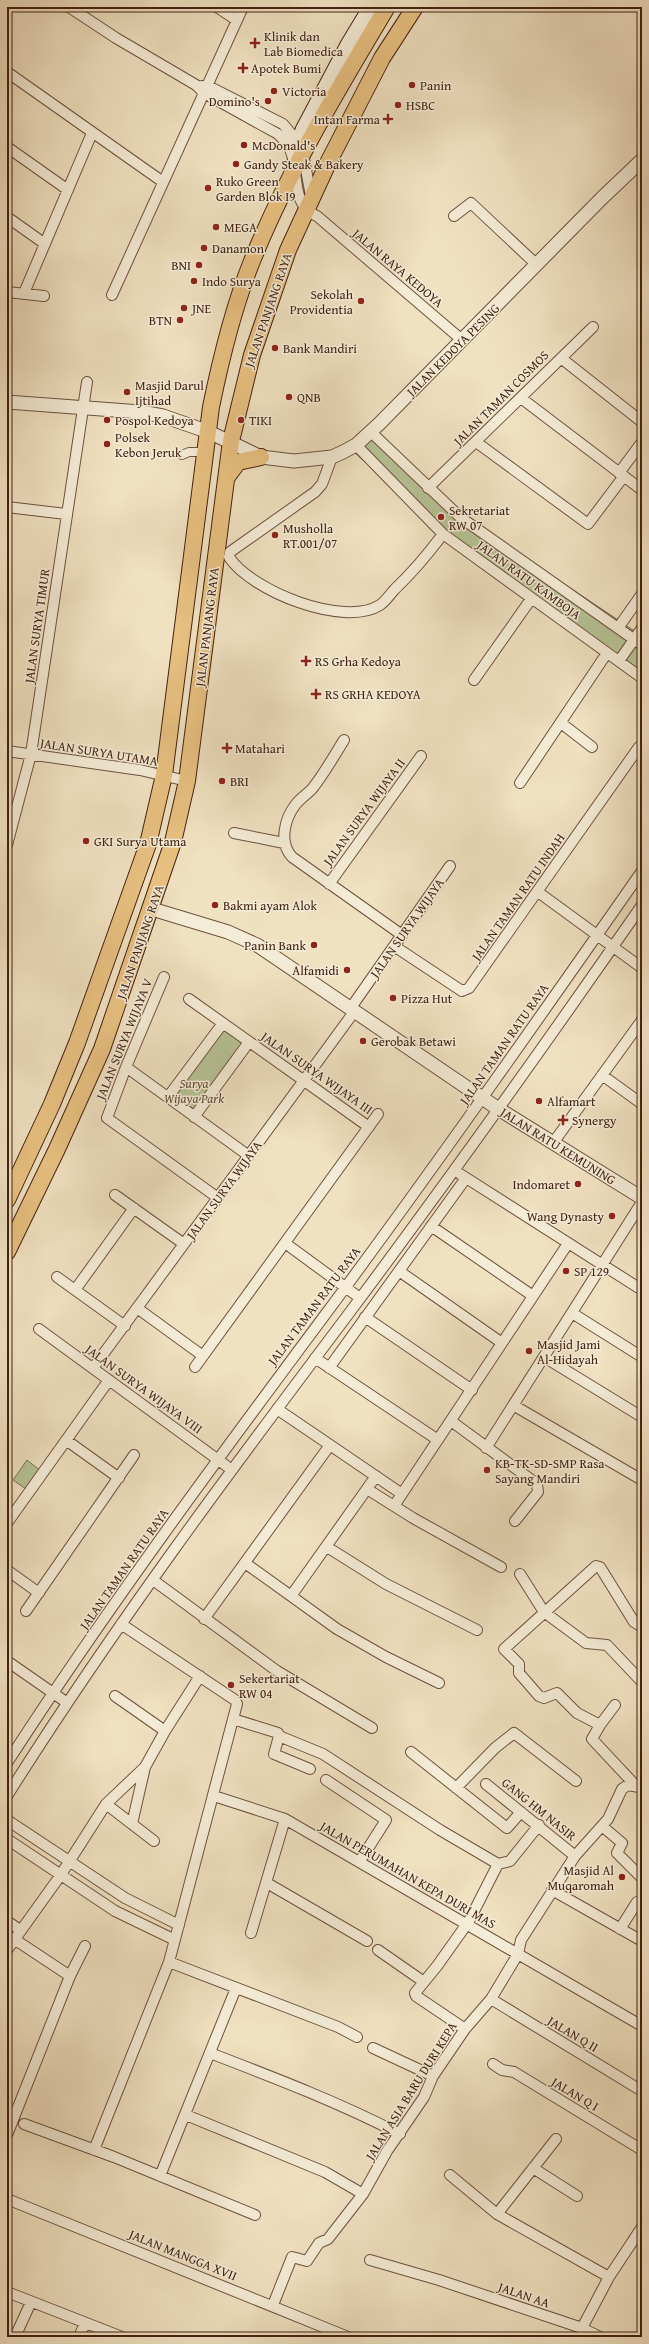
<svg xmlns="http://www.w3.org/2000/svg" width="649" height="2344" viewBox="0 0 649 2344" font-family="'Gentium Book Plus',serif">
  <rect width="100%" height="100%" fill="#f0e1c1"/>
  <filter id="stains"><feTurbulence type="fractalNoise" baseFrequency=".005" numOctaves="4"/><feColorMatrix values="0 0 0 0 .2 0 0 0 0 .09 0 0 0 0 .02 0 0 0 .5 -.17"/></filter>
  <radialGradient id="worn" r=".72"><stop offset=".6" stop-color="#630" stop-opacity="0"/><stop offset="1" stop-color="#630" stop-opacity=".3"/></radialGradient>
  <path fill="#b6c396" stroke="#7c7255" d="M378,432l86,85 178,119v40l-198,-143 -89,-80z
    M223,1028l23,17 -49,67 -24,-18z
    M27,1460l20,16 -14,18 -20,-14z"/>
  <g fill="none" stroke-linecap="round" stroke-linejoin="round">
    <g stroke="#6e513f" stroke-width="10">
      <path id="pedestrian" d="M182,455l7,-3h17"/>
    </g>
    <g stroke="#6e513f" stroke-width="12">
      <path id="minor" d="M69,7l47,31 80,47 8,8 74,41c6,6 12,12 14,21 6,20 0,52 25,61l145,124
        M217,7l18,12
        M7,72l156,110
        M202,86h6l75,38 10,12 10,18 9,47
        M7,147l61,43
        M454,216l17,-13 66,62
        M7,217l38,27
        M7,292l37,4
        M24,293l68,-160
        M112,295l131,-288
        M561,358l81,64
        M521,398l121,92
        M371,432l89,85 182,128
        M476,442l112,82 36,-48
        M356,445l87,89 199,144
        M332,457l-10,27 -7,8 -85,60 -1,5c22,34 115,71 151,48 6,-4 10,-11 15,-16 18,-17 33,-35 48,-55
        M619,473l23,-31
        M428,488l165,-161
        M7,507l59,7
        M618,628l24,-34
        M619,661l23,-33
        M474,680l57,-81
        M561,723l31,24
        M344,740c-10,16 -20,34 -32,49 -5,5 -11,9 -16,15 -12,15 -17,39 -4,53l110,78
        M7,751l133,19 47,11
        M520,783l87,-130
        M234,833l50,10
        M7,845l24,-91 56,-372
        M329,884l92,-128
        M538,892l104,76
        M394,946l68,45 7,-3 170,-241
        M164,977l-38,90 -19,51 111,80
        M189,999l180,128
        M350,1009l100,-143
        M126,1067l123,89
        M602,1075l40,29
        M168,1097l55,-74
        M194,1117l55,-75
        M553,1143l89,-123
        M460,1174l182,116
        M115,1195l69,49
        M431,1226l102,70
        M285,1243l75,55
        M399,1271l103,72
        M57,1277l68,49
        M75,1290l59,-82
        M137,1308l66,48
        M572,1313l70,44
        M365,1317l107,73
        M39,1329l193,141
        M544,1357l98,60
        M315,1358l123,82
        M195,1367l183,-253
        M93,1368l261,-356
        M329,1368l137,-190
        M513,1405l129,75
        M277,1409l125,85
        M451,1421l86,63 1,8 -23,29
        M66,1440l53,38
        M486,1448l156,-246
        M367,1489l46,29 88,49
        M394,1506l173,-261
        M7,1523l102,-143
        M327,1547l59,37 91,46
        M245,1563l92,66 49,28 53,26
        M7,1570l32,23
        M520,1574l24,38 42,31 21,2 35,37
        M153,1580l124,91 95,57
        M291,1596l85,-120
        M26,1611l108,-156
        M204,1619l126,-174
        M7,1661l59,41
        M115,1696l50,35
        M233,1719l45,14 1,3 -5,18 36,15
        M600,1725l15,-20
        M279,1736l44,18 117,76 58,34 12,-3 29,-36
        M411,1752l96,76 14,-16
        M7,1763c105,-163 222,-319 338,-475 101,-137 199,-277 297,-417
        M326,1780l60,40 -26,41
        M486,1784l89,72
        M636,1786l-44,-47 8,-14 -23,-12 -20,-20 -13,5 -5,-2 -20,-23v-9l-15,-15 92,-83 4,1 34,55 8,5
        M456,1788l39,-40 19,-15 62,48
        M7,1796c105,-167 224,-326 343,-484 100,-134 197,-270 292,-407
        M214,1796l71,23 357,207
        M106,1804l48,37
        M7,1820l118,78 54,27
        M132,1824l13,-57
        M602,1826l20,17 -5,10 25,25
        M7,1839l108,72 60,29
        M267,1883l100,58
        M552,1890l90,51
        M7,1921l13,9
        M620,1929l17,-27
        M251,1933l34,-114
        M7,1950l53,-74 46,-72 39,-37 20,-36 35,-55
        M378,1950l46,32
        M518,1954l3,-14 54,-84 33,-37 14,-30 6,-4 11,2
        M169,1962l169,65 19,10
        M70,1976l15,-30
        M491,1999l151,92
        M465,2029l-49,-33 -1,-3 22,-27 32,-45 29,-57
        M373,2048l60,28
        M210,2053c65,25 128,49 190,81
        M493,2064l9,6 12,2 128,78
        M186,2115l139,57 38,22
        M24,2124l90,33 141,58
        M7,2135l63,-159 -56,-37
        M94,2150l75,-188 68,-258 -2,-4 -114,-76
        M533,2168l44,28
        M450,2175l47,39 112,63
        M160,2176l76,-188
        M7,2199l341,138
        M497,2214l59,-75
        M370,2260l69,20 143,48 18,9
        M7,2292l115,45
        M273,2305l19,-48 15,4 12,-18 9,-4 35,-45 24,-43 37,-54 9,-21 32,-47 26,-30 27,-45
        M582,2328l27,-51 33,-50
        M15,2337l16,-35
        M79,2337l6,-14"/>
    </g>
    <g stroke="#6e513f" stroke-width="15">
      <path id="tertiary" d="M7,402l134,10 22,4 46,16 52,25 33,4 38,-4 11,-5 13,-7 23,-21 223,-226 40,-38
        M152,909l76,23 29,13 240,163 145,90"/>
    </g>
    <g stroke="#432114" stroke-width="17">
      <path id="secondary" d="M295,166l3,-21 5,-15 45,-85 23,-38"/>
    </g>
    <g stroke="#432114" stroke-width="18">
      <path id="primary" d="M227,477l11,-15 23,-5
        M7,1200l45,-96 25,-61 71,-199 16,-69 47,-368c10,-49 22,-99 41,-146 36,-89 86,-172 135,-254
        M7,1252l50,-103 45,-100 71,-207 14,-61 44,-340 21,-86 36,-105 40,-87 54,-105 33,-51"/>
    </g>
    <use href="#pedestrian" stroke="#f5ecd7" stroke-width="8"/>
    <use href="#minor" stroke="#f5ecd7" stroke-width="10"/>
    <use href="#tertiary" stroke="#f5ecd7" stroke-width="13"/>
    <use href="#secondary" stroke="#f5ecd7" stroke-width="15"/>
    <use href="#primary" stroke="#e8c080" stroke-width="16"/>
  </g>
  <g fill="#8f2418" stroke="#f5ecd7" stroke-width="1.5">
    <path d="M253 37h4v4h4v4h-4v4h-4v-4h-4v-4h4z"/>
    <path d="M241 62h4v4h4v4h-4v4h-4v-4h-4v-4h4z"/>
    <circle cx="412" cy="85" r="4"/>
    <circle cx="274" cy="91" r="4"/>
    <circle cx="268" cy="101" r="4"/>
    <circle cx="398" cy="105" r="4"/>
    <path d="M386 113h4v4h4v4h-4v4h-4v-4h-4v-4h4z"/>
    <circle cx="244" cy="145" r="4"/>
    <circle cx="236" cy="164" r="4"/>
    <circle cx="208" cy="188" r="4"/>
    <circle cx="216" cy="227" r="4"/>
    <circle cx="204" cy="248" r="4"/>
    <circle cx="199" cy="265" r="4"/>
    <circle cx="194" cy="281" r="4"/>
    <circle cx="361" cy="301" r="4"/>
    <circle cx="184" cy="308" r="4"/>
    <circle cx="180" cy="320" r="4"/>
    <circle cx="275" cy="348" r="4"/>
    <circle cx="127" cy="392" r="4"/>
    <circle cx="289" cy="397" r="4"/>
    <circle cx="107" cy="420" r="4"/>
    <circle cx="241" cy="420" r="4"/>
    <circle cx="107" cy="444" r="4"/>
    <circle cx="441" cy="517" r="4"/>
    <circle cx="275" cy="535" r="4"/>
    <path d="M304 655h4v4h4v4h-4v4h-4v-4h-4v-4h4z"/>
    <path d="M314 688h4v4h4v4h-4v4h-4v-4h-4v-4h4z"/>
    <path d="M225 742h4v4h4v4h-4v4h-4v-4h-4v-4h4z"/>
    <circle cx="222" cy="781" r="4"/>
    <circle cx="86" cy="841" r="4"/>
    <circle cx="215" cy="905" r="4"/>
    <circle cx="314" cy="945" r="4"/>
    <circle cx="347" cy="970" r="4"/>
    <circle cx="393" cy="998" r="4"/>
    <circle cx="363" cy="1041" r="4"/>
    <circle cx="539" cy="1101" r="4"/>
    <path d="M561 1114h4v4h4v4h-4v4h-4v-4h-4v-4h4z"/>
    <circle cx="578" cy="1184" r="4"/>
    <circle cx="612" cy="1216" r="4"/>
    <circle cx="566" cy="1271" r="4"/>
    <circle cx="529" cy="1351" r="4"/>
    <circle cx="487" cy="1470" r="4"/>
    <circle cx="231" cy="1685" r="4"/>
    <circle cx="622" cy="1877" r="4"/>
  </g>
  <g text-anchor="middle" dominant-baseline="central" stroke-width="3" stroke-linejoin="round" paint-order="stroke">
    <g font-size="13" fill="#432114" stroke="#f5ecd7" text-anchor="start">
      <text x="264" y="36">Klinik dan<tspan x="264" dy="15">Lab Biomedica</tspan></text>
      <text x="251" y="68">Apotek Bumi</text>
      <text x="420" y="85">Panin</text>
      <text x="282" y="91">Victoria</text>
      <text x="260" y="101" text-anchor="end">Domino's</text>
      <text x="406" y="105">HSBC</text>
      <text x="380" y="119" text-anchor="end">Intan Farma</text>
      <text x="252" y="145">McDonald's</text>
      <text x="244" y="164">Gandy Steak &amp; Bakery</text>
      <text x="216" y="181">Ruko Green<tspan x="216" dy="15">Garden Blok I9</tspan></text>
      <text x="224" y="227">MEGA</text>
      <text x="212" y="248">Danamon</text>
      <text x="191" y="265" text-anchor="end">BNI</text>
      <text x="202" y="281">Indo Surya</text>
      <text x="353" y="294" text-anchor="end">Sekolah<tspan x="353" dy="15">Providentia</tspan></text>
      <text x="192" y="308">JNE</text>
      <text x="172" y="320" text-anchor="end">BTN</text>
      <text x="283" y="348">Bank Mandiri</text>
      <text x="135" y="385">Masjid Darul<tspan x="135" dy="15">Ijtihad</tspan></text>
      <text x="297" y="397">QNB</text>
      <text x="115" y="420">Pospol Kedoya</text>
      <text x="249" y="420">TIKI</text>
      <text x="115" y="437">Polsek<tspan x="115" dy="15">Kebon Jeruk</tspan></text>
      <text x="449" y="510">Sekretariat<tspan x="449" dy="15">RW 07</tspan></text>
      <text x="283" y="528">Musholla<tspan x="283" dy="15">RT.001/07</tspan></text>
      <text x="315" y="661">RS Grha Kedoya</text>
      <text x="325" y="694">RS GRHA KEDOYA</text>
      <text x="235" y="748">Matahari</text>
      <text x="230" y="781">BRI</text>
      <text x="94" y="841">GKI Surya Utama</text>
      <text x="223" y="905">Bakmi ayam Alok</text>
      <text x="306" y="945" text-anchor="end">Panin Bank</text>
      <text x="339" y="970" text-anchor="end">Alfamidi</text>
      <text x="401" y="998">Pizza Hut</text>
      <text x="371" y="1041">Gerobak Betawi</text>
      <text x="547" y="1101">Alfamart</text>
      <text x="572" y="1120">Synergy</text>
      <text x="570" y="1184" text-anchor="end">Indomaret</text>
      <text x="604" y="1216" text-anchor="end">Wang Dynasty</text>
      <text x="574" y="1271">SP 129</text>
      <text x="537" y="1344">Masjid Jami<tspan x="537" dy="15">Al-Hidayah</tspan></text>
      <text x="495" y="1463">KB-TK-SD-SMP Rasa<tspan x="495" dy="15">Sayang Mandiri</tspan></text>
      <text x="239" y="1678">Sekertariat<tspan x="239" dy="15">RW 04</tspan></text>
      <text x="614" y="1870" text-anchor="end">Masjid Al<tspan x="614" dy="15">Muqaromah</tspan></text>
    </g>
    <g font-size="13" fill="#432114" stroke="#f5ecd7">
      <text transform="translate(398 268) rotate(40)">JALAN RAYA KEDOYA</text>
      <text transform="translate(268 310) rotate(-71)">JALAN PANJANG RAYA</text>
      <text transform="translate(453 350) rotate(-45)">JALAN KEDOYA PESING</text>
      <text transform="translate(501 398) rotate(-45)">JALAN TAMAN COSMOS</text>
      <text transform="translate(529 580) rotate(36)">JALAN RATU KAMBOJA</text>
      <text transform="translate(37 626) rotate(-82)">JALAN SURYA TIMUR</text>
      <text transform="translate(207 627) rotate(-83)">JALAN PANJANG RAYA</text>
      <text transform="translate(99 752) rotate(9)">JALAN SURYA UTAMA</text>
      <text transform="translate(364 812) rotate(-54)">JALAN SURYA WIJAYA II</text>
      <text transform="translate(518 897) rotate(-55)">JALAN TAMAN RATU INDAH</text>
      <text transform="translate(407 928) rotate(-55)">JALAN SURYA WIJAYA</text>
      <text transform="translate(140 942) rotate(-71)">JALAN PANJANG RAYA</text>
      <text transform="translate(124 1039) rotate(-68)">JALAN SURYA WIJAYA V</text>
      <text transform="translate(504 1044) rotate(-55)">JALAN TAMAN RATU RAYA</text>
      <text transform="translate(317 1073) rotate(35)">JALAN SURYA WIJAYA III</text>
      <text transform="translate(558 1146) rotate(32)">JALAN RATU KEMUNING</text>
      <text transform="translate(224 1190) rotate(-54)">JALAN SURYA WIJAYA</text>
      <text transform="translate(314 1306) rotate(-53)">JALAN TAMAN RATU RAYA</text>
      <text transform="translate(144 1389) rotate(36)">JALAN SURYA WIJAYA VIII</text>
      <text transform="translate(124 1569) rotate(-55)">JALAN TAMAN RATU RAYA</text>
      <text transform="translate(539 1809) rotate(39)">GANG HM NASIR</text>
      <text transform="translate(408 1875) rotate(30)">JALAN PERUMAHAN KEPA DURI MAS</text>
      <text transform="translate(573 2034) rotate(31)">JALAN Q II</text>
      <text transform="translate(411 2091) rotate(-58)">JALAN ASIA BARU DURI KEPA</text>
      <text transform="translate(575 2094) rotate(31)">JALAN Q I</text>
      <text transform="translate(183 2255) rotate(22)">JALAN MANGGA XVII</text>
      <text transform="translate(524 2295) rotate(19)">JALAN AA</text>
    </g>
    <g font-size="13" font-style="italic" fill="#604a34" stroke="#f5ecd7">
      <text x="194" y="1083">Surya<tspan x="194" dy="15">Wijaya Park</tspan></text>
    </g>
  </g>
  <rect width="649" height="2344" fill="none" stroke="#f0e1c1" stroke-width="24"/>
  <rect x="8" y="8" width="633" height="2328" fill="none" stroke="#432114" stroke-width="2"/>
  <rect x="12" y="12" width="625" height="2320" fill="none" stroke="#432114"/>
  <rect width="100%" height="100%" filter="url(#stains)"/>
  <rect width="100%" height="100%" fill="url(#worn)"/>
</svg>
